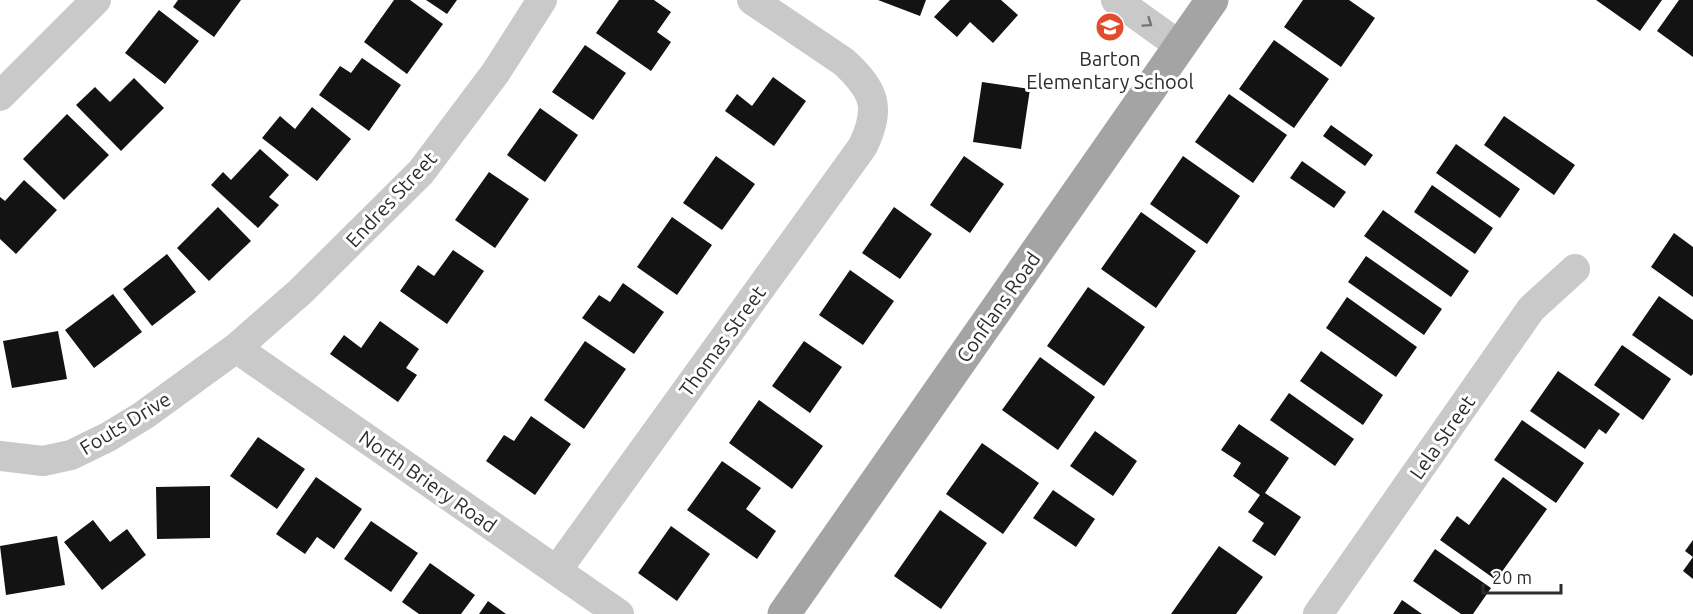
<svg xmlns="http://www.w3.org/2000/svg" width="1693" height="614" viewBox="0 0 1693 614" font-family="Ubuntu,sans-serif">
  <rect width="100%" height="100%" fill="#fff"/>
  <path fill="#131313" d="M178,0h63l-27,37 -41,-30z
    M394,0h16l33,24 -36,50 -43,-32z
    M426,0h31l-10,14z
    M619,0h35l17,12 -14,20 14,10 -20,29 -55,-38z
    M878,0h48l-6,16z
    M950,0h51l17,15 -25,28 -23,-21 -13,15 -23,-20z
    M1303,0h46l26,18 -34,49 -57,-40z
    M1596,0h66l-22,31z
    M1679,0h14v57l-36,-26z
    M159,10l40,31 -34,43 -40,-31z
    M1274,40l55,39 -35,49 -55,-39z
    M585,45l41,28 -33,47 -41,-28z
    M362,58l39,27 -32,46 -50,-36 21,-29 11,7z
    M773,77l33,24 -32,45 -49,-35 12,-17 15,12z
    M134,78l30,30 -43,43 -45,-46 19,-18 15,15z
    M982,82l48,7 -9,60 -48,-7z
    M1229,94l58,41 -34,48 -58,-41z
    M312,107l39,32 -34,42 -55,-43 18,-22 15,13z
    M540,108l38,27 -33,47 -38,-27z
    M67,114l42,41 -45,45 -41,-41z
    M1504,116l71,49 -21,30 -70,-50z
    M1331,125l42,30 -8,11 -42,-30z
    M1456,144l64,45 -20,29 -64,-45z
    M260,149l29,26 -20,22 10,8 -21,23 -47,-43 12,-13 8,8z
    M716,156l39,28 -33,46 -39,-27z
    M964,156l40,28 -34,49 -40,-28z
    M1183,156l57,40 -33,48 -57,-40z
    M1302,161l44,31 -12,16 -44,-30z
    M489,172l40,27 -34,49 -40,-28z
    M24,180l33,30 -41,44 -16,-15v-42l5,4z
    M1432,185l61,43 -18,26 -61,-42z
    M218,207l33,34 -42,40 -32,-33z
    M894,207l38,27 -32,45 -38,-26z
    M1383,210l86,61 -18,26 -87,-61z
    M1141,212l55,39 -40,57 -55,-39z
    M672,217l40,28 -35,50 -40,-28z
    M1674,233l19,14v50l-42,-30z
    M453,250l31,21 -37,53 -47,-33 18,-26 16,11z
    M167,254l29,38 -44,34 -29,-37z
    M1366,256l76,53 -18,26 -76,-53z
    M850,270l44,31 -31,44 -44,-30z
    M623,283l41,29 -30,42 -52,-36 17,-23 11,7z
    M1088,287l57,40 -41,59 -57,-40z
    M113,294l29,38 -48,36 -29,-38z
    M1659,296l34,24v54l-2,2 -59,-41z
    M1347,297l70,50 -21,30 -70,-49z
    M380,321l39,28 -13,19 11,7 -19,27 -68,-48 14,-19 17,13z
    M58,331l9,48 -55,9 -9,-47z
    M585,341l41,28 -42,60 -40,-29z
    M804,341l38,26 -32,46 -38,-27z
    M1622,345l49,34 -28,41 -49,-35z
    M1321,351l62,44 -20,30 -63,-44z
    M1040,357l55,40 -37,53 -56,-40z
    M1558,371l62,43 -14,20 -7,-5 -14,20 -55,-38z
    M1289,393l65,46 -19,27 -65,-46z
    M759,400l64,46 -31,43 -63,-46z
    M531,416l40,28 -36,51 -49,-34 18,-26 10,6z
    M1522,420l62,43 -28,40 -62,-43z
    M1239,424l50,34 -24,35 36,24 -26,39 -23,-15 12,-18 -16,-11 12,-17 -27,-19 8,-13 -20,-13z
    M1095,431l42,30 -24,35 -43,-30z
    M258,437l47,32 -28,40 -47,-33z
    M982,443l57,40 -36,51 -57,-40z
    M722,461l39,27 -15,21 30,22 -19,28 -70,-49z
    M316,477l46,32 -28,40 -17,-12 -12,17 -29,-20z
    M1503,477l44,32 -51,71 -56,-40 17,-24 12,9z
    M210,486v52l-53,1 -1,-52z
    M1053,490l42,29 -19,28 -43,-29z
    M940,510l47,33 -46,66 -47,-33z
    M93,520l17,22 17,-13 19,26 -44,35 -38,-48z
    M371,521l47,32 -27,39 -47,-33z
    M671,526l39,28 -33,47 -39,-28z
    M57,536l8,49 -59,10 -6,-49z
    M1693,540v39l-10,-8 10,-14 -8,-6z
    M1219,546l44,31 -27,37h-65z
    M1435,549l56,39 -18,26h-12l-48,-33z
    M430,563l45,32 -14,19h-42l-17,-12z
    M1402,600l20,14h-29z
    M488,601l18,13h-27z"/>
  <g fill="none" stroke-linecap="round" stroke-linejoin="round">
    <path stroke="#c9c9c9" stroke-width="30" d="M1116,0l64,46
      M0,96l96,-96
      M236,348l383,266
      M0,456l43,5 28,-6 37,-18 36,-22 92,-67 64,-56 121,-120 75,-100 46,-72
      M557,570l306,-424c18,-39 12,-55 -19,-84l-92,-62
      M1318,614l213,-305 44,-40"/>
    <path stroke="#a4a4a4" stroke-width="33" d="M784,614l428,-614"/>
  </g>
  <defs><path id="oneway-chevron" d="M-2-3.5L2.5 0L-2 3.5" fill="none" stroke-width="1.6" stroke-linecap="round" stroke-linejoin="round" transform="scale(1.5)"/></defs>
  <use stroke="#737373" href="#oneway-chevron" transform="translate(1148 23) rotate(35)"/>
  <defs>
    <g id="school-disc" transform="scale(1.5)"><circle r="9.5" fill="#e24c2e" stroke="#fff"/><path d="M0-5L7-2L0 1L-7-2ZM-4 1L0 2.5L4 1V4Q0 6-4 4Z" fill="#fff"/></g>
  </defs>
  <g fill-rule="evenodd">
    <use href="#school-disc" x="1110" y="27"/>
  </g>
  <g text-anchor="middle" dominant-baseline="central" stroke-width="6" stroke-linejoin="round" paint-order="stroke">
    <g font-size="20" fill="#2c2c2c" stroke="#fff">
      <text x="1110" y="58">Barton<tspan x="1110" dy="23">Elementary School</tspan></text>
    </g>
    <g font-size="20" fill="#2c2c2c" stroke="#fff">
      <text transform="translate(391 199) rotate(-47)">Endres Street</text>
      <text transform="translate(998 307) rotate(-55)">Conflans Road</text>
      <text transform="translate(722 341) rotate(-54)">Thomas Street</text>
      <text transform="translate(125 423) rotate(-31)">Fouts Drive</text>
      <text transform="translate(1442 437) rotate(-55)">Lela Street</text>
      <text transform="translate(428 481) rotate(35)">North Briery Road</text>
    </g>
  </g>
  <path d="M1483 584v9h78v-9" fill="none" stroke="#2c2c2c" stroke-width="3"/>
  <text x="1492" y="584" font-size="18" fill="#2c2c2c" stroke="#ffffff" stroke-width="4.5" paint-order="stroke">20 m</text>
</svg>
